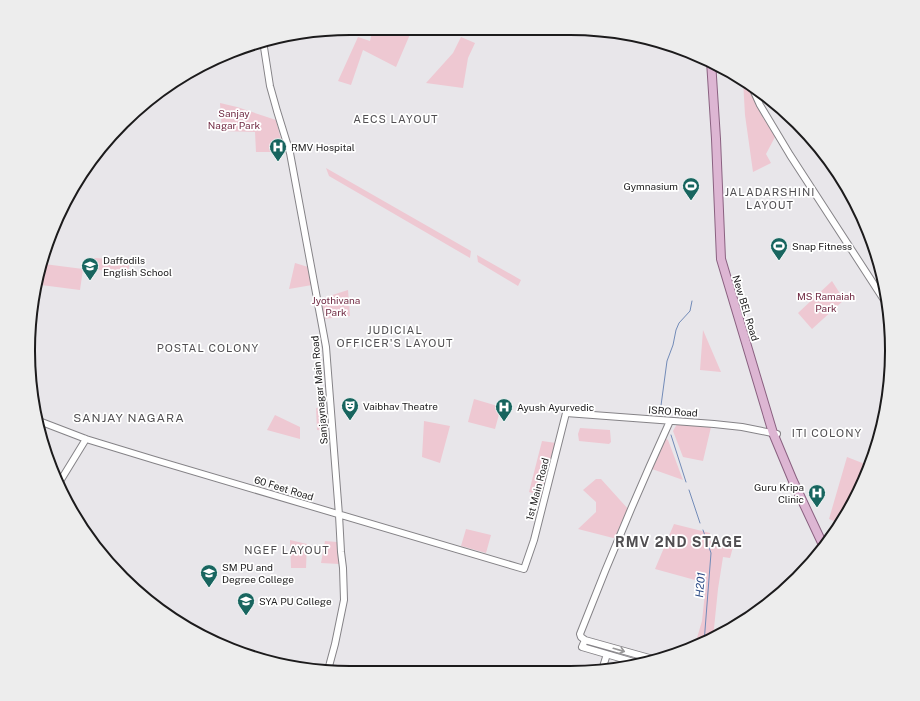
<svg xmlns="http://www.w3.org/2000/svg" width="920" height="701" viewBox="0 0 920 701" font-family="'Public Sans',sans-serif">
  <rect width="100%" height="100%" fill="#e8e6ea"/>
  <path fill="#eec8d2" d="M373,28h12l7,2 5,-2 14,4 -15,35 -33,-17 -12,35 -13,-4 20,-44 12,4z
    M461,37l14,6 -7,15 -5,30 -37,-5 27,-30z
    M743,80l5,3 27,54 -9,17 5,9 -18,9 -8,-57z
    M220,103l17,4 39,13 8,32h-28l-1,-20 -33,-1z
    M326,168l145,83 -1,7 -141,-82z
    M477,255l44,25 -3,6 -40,-24z
    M94,258l36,2 -2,14 -35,-5z
    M295,263l13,4 4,18 -23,4z
    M44,264l39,5 -3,21 -39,-5z
    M832,281l12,19 -32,29 -14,-16z
    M348,290l2,26 -27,3 -3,-20z
    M703,330l18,42 -21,-2z
    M474,399l27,8 -6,22 -27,-7z
    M316,408l10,2 2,21 -11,-1z
    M275,415l25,12v12l-33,-9z
    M424,421l26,5 -10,37 -18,-6z
    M677,424l34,3 -8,34 -20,-4 -10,-26z
    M580,428l30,2 1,12 -2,2 -30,-3 -1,-7z
    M665,438l3,2 15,40 -31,-11z
    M542,441l14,2 -13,53 -14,-4z
    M847,457l23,9 -2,8 -27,50 -12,-5z
    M596,479h5l28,31 -12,29 -39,-10 18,-17v-10l-13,-12z
    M674,524l36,9 -1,8 24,6 -3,11 -7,-1 -5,32 -5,49 -19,10 8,-27 4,-38 -51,-14z
    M466,529l25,6 -5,18 -25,-7z
    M290,540l17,4 -1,24h-15z
    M325,541l12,1 2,22 -18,-1z"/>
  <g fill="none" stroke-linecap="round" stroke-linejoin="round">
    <path stroke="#728bb8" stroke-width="1" d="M660,413l7,-52 6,-16 3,-15 3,-7 11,-12 2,-10
      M671,435l15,47
      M689,490l11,33
      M703,530l8,23 -7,90"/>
    <g stroke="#858387" stroke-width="8">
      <path id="minor" d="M263,41l7,45 7,25 13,42 36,194 13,168 2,37 2,16 1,32 -9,44 -7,26
        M751,85l9,20 30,50 98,151
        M39,421l47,18 69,21 369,109 10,-29 32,-127 148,11 28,3 35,7
        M59,483l27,-44
        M585,640l-3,7 55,16
        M653,659l-68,-19 -4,-3 -1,-3c28,-72 58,-143 90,-213
        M602,670l5,-16"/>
    </g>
    <g stroke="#8a6180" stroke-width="10">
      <path id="major" d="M711,61l5,78 5,120 52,174 20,48 31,66"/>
    </g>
    <use href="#minor" stroke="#fff" stroke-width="6"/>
    <use href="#major" stroke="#ddb6d3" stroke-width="8"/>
  </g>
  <defs><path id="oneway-shaft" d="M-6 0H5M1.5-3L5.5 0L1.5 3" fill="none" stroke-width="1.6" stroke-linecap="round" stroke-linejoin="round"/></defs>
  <use stroke="#999899" href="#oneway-shaft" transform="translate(619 650) rotate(16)"/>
  <defs>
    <g id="hospital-pin" transform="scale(0.9)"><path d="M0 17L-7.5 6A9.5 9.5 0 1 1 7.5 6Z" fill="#18655f" stroke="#fff"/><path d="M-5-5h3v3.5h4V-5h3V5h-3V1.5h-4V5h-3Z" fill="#fff"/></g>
    <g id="stadium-pin" transform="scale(0.9)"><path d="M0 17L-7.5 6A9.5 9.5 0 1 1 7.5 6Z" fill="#18655f" stroke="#fff"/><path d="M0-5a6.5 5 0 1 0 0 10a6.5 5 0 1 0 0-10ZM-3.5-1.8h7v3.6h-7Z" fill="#fff"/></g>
    <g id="school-pin" transform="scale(0.9)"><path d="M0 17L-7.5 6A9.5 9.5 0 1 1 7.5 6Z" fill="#18655f" stroke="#fff"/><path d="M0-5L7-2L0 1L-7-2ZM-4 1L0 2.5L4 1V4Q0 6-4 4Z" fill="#fff"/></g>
    <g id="theatre-pin" transform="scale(0.9)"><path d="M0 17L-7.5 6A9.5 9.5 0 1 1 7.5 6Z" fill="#18655f" stroke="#fff"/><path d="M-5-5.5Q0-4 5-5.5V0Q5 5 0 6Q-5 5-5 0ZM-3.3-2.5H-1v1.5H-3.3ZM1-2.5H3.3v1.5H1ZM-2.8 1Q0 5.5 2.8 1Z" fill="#fff"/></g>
    <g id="university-pin" transform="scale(0.9)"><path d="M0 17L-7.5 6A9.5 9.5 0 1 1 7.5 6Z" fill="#18655f" stroke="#fff"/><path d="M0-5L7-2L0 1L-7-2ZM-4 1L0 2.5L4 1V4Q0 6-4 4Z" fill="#fff"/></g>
  </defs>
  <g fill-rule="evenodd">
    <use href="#hospital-pin" x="278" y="147"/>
    <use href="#stadium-pin" x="691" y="186"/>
    <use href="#stadium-pin" x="779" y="246"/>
    <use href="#school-pin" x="90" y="266"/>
    <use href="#theatre-pin" x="350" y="406"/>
    <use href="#hospital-pin" x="504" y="407"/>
    <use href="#hospital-pin" x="817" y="493"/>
    <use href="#university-pin" x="209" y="573"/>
    <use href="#university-pin" x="246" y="601"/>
  </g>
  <g text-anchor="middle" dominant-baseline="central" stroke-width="3.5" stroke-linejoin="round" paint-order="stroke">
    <g font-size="10" fill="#712b44" stroke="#fff">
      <text x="234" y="113">Sanjay<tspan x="234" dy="12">Nagar Park</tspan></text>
      <text x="826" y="296">MS Ramaiah<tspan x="826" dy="12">Park</tspan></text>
      <text x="336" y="300">Jyothivana<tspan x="336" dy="12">Park</tspan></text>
    </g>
    <g font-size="10" fill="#1c1b1c" stroke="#fff" text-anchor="start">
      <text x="291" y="147">RMV Hospital</text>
      <text x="678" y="186" text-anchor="end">Gymnasium</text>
      <text x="792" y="246">Snap Fitness</text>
      <text x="103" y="260">Daffodils<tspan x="103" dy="12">English School</tspan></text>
      <text x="363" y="406">Vaibhav Theatre</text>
      <text x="517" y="407">Ayush Ayurvedic</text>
      <text x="804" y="487" text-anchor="end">Guru Kripa<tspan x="804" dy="12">Clinic</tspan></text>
      <text x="222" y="567">SM PU and<tspan x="222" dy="12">Degree College</tspan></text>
      <text x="259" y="601">SYA PU College</text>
    </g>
    <g font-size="10" fill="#1c1b1c" stroke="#fff">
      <text transform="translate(746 308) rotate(73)">New BEL Road</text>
      <text transform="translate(319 390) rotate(-95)">Sanjaynagar Main Road</text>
      <text transform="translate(673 411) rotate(4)">ISRO Road</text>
      <text transform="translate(284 488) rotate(17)">60 Feet Road</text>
      <text transform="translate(537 489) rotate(-75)">1st Main Road</text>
    </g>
    <g font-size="11" letter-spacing="1" fill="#504e51" stroke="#fff">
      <text x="396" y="119">AECS LAYOUT</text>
      <text x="770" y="192">JALADARSHINI<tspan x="770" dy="13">LAYOUT</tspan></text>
      <text x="395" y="330">JUDICIAL<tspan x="395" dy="13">OFFICER'S LAYOUT</tspan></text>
      <text x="208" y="348">POSTAL COLONY</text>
      <text x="827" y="433">ITI COLONY</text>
      <text x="287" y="550">NGEF LAYOUT</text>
    </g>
    <g font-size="11" font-style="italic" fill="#2e4d87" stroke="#fff">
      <text transform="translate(700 585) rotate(-85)">H201</text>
    </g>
    <g font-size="12" letter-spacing="1" fill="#504e51" stroke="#fff">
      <text x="129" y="418">SANJAY NAGARA</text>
    </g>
    <g font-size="14" font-weight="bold" letter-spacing="1" fill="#504e51" stroke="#fff">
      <text x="679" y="542">RMV 2ND STAGE</text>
    </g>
  </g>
  <path d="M0 0H920V701H0ZM350 35H570A315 315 0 0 1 885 350V351A315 315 0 0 1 570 666H350A315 315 0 0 1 35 351V350A315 315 0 0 1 350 35Z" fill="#ededed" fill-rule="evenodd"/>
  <path fill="none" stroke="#1c1b1c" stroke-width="2" d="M350 35H570A315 315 0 0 1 885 350V351A315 315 0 0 1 570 666H350A315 315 0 0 1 35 351V350A315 315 0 0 1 350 35Z"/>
</svg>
